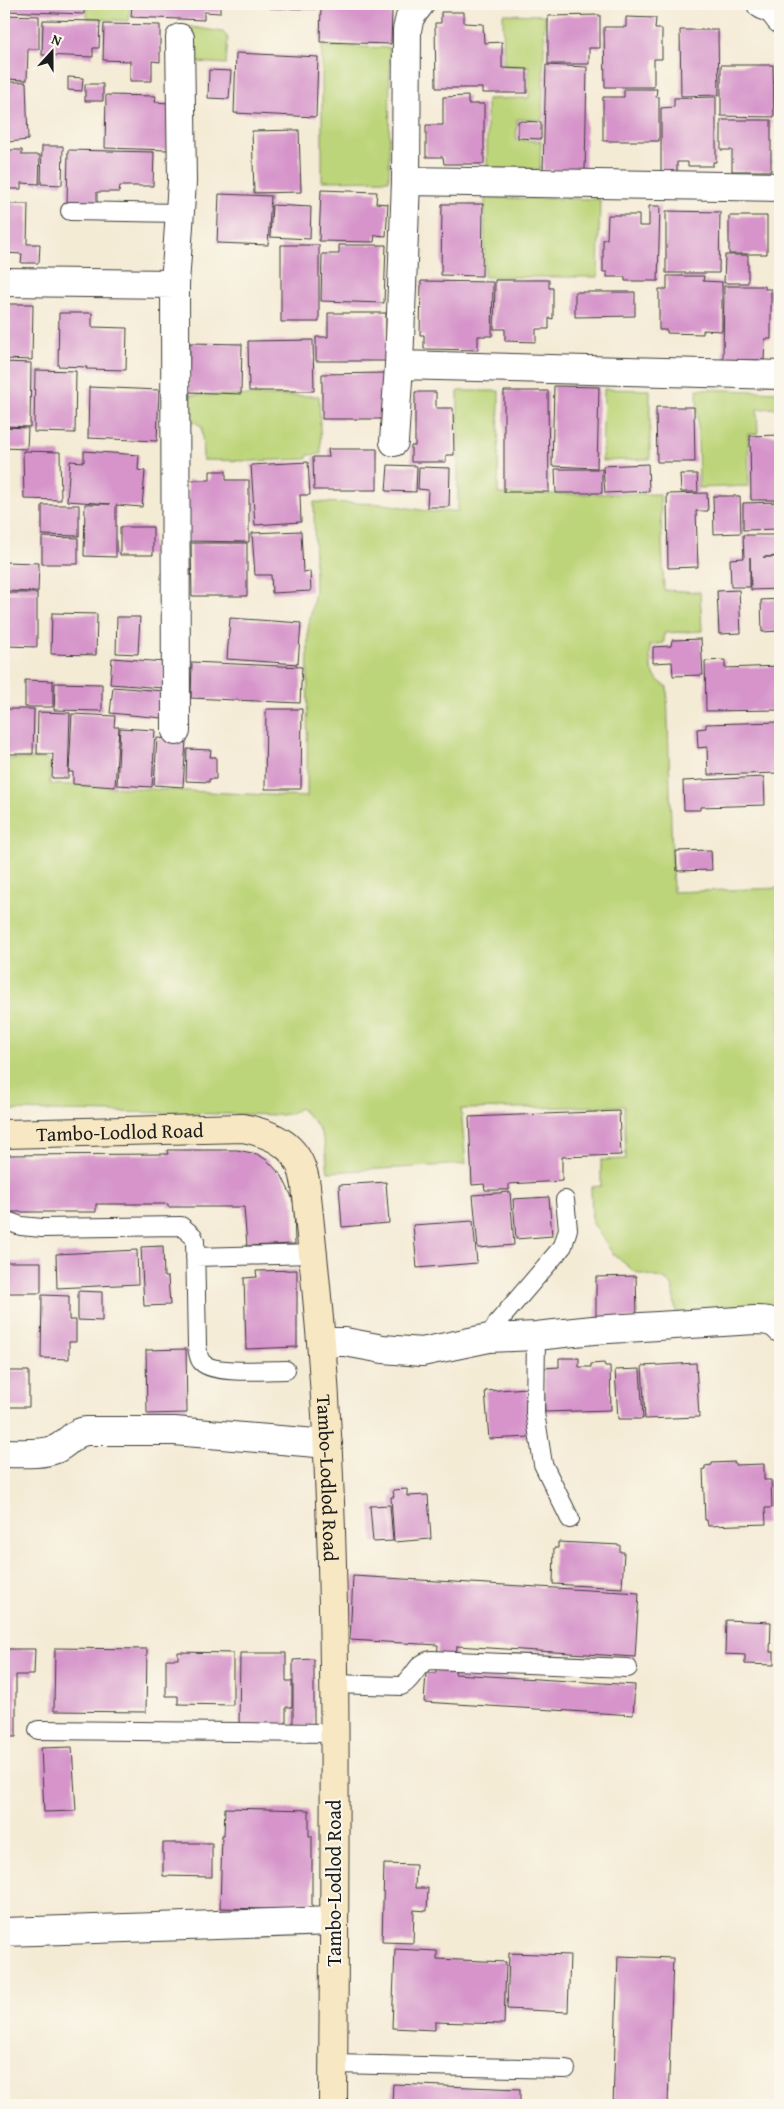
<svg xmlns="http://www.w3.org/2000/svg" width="784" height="2109" viewBox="0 0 784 2109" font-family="'Gentium Book Plus',serif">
  <rect width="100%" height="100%" fill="#fbf7ec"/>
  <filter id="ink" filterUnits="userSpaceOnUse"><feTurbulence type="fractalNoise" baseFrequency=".02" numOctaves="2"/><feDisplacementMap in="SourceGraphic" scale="10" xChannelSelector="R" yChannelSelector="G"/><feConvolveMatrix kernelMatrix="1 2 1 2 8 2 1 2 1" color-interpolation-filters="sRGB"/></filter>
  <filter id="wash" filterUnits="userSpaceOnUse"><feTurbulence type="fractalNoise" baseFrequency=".0096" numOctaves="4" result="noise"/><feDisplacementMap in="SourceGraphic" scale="20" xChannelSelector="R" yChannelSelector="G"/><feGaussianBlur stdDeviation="1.12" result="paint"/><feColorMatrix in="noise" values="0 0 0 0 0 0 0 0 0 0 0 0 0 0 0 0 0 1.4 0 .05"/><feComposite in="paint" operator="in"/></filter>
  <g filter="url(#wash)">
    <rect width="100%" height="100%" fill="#f4ebd5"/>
    <path fill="#bdd57a" stroke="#6c784b" d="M87,4h43l-1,17 -42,-3z
      M503,14l42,1 -3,105 -25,-1 -1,21 25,1 -1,28h-53v-70l42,-1v-32h-25z
      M191,27l32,5 5,6 -2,26 -30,-2 -4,-4 -9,-30z
      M322,46l68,2 -1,132 -67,1z
      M485,198l115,1 -2,78h-114z
      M604,389l46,1v69l-48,2z
      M697,389l83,3v16l-23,1 1,25h-10l1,52 -50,2z
      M458,391h41l-1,103h162l4,96 36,2 2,39 -38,2v10l-14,2c1,20 -2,30 17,42l6,205 107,-4v199l-5,1 5,104v116l-104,4 -4,-27 -8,-6 -29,-7 -22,-18 -21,-32 -1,-35 10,-1v-26l25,-1 -2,-53 -163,3 5,55 -138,8c-4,-33 -2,-41 -28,-64l-8,5 -11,2 -277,-5v-351h45l1,25 257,13 1,-168 7,-37 -1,-90 70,2 49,8 25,-1z
      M186,395l133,1 2,58 -13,1 -1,4 -56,2 -48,-1 -1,-33 -7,-5h-8z"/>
    <g id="blocks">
      <path fill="#d694ca" d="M5,4h79v10l-80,-3z
        M132,4h88v9l-16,-1v8l-73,-3z
        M269,4h47v5l-47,-1z
        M335,4h21v2l-21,-1z
        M359,4h20v3l-20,-1z
        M321,7l71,3 -1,34 -71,-2z
        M441,12h23v11l19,1 1,19 18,-1v26l25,1v24h-45v-5h-46l-1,-65h6z
        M4,15l35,1v33h-11l-1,31 -23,-1z
        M600,15v33h-11v16h-41v-48z
        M626,17l30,1 -1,11h7v30h-8v28h-49l-1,-60h22z
        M43,20l57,1 -1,27h-6v9l-51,-2z
        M104,24l56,1v37l-8,-1v20h-22v-20l-27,-1z
        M680,30h38l1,65 -38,1z
        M236,53l82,4 -2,60 -82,-4z
        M546,65l41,2 -2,104 -42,-1z
        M721,65h52l1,52 -53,-1z
        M209,70l22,1 -2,28 -21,-1z
        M68,77l15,1 -1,13 -14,-1z
        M6,82h20l2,58 -20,2z
        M85,84h18v17h-18z
        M624,89h33l-1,8h3v44h-56v-44h21z
        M106,95l50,1 -1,6 14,1 -1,47 -63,-2z
        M468,96v8h16v60h-40l-1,-7h-17v-32h17v-28z
        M716,97v65h-3v4h-25v-4h-11v10h-16v-64l13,-1v-9z
        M721,120h50v51h-39v-21h-11z
        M518,121l23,1v17l-23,-1z
        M299,130l2,62 -47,1 -2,-62z
        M42,146h21l-1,39 -21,-1z
        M4,150h18v5h18l-1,29 -18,-1v6h-17z
        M68,150l86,2 -1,34h-33l-1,6h-22v13l-30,-1z
        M321,190l56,2 -1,11 12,1 -2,32 -11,-1 -1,7 -55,-1z
        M219,194l52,2 -3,49 -51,-2z
        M4,204h24l-1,40h13l-1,19h-18l1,-9 -18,-1z
        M442,204h41l-1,72 -41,-1z
        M272,205l39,2 -1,32 -40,-2z
        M649,206h11l-2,75h-33v-4h-18v-5h-4v-33h4l1,-24h31v11h10z
        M666,211l54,1 -1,61h-53z
        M729,216h38v38h-38z
        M281,245h38v77h-38z
        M339,245h47l-2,58 -63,-2 1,-47h17z
        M725,255h23v28h-24z
        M667,276h37l-1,5 19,1v49l-19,-1v4l-36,-1v-3h-8v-41h8z
        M495,280h54v8h4v31l-4,-1v11h-13v13l-31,-1v-12h-11z
        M421,281l72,1 -1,54h-14v14l-54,-1v-14h-4z
        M724,286h41v3h6v50h-6l-1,21h-41z
        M575,292h60v24l-60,1z
        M4,304h29l-1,56 -28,-1z
        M59,313h33v14l35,1 -1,42 -40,-1 1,-2 -29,-1z
        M328,313h58v48h-70v-24h12z
        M313,340l1,51h-65l-1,-50z
        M190,343l52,1 -1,50 -52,-2z
        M4,362l27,1 -1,64 -26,-1z
        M35,370l41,1 -1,62 -41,-1z
        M387,373v46h-65v-45z
        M554,386l45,1 -2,81 -45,-2z
        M89,387l70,3 -2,51 -69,-3z
        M504,391h44l1,101h-45z
        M415,392h21v16h17l1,47h-8v7h-35v-16h4z
        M656,407h38l1,55h-38z
        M4,427l24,1 -1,21 -23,-1z
        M780,435v65h-29l-1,-64z
        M328,449h49v41h-63l-1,-33h16z
        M23,451l37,1 1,48 -37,-1z
        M84,451l55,4 -1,15 7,1 -3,36 -26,-2v52l-32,-1 1,-52h25l-43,-3 3,-40 14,1z
        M308,462l2,33h-10l1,27 -46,3 -4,-60z
        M648,464l1,27 -44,2 -2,-27z
        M388,465l29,1 -1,26 -30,-1z
        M419,467l31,1 -1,39h-22l1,-17 -10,-1z
        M555,469h47v24h-46z
        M210,471h16v9h23v62l-61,-1v-61h22z
        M680,474h17l1,18h-17z
        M707,493l1,18h-12l2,56 -30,1 -1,-74z
        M713,496h27l1,37 -27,1z
        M780,502v27l-37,1v-27z
        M42,505h37v31l-37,-1z
        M120,527h33v28h-33z
        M301,531l2,41 7,-1 1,20 -39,2 -1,-18h-16l-3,-42z
        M743,535h37v21l-17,1h17v32l-29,1 -1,-33v30h-19l-1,-28 14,-1z
        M42,537l36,1v26h-36z
        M191,543h56v53h-55z
        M4,562l35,1 -1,29 -34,-1z
        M739,590l2,43 -22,1 -2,-43z
        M7,593h30v54l-30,-1z
        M780,599v32l-18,1 -1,-32z
        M52,613l45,1 -1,41 -45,-1z
        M117,617h23l-2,37 -22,-1z
        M230,618l71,5 -3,41 -71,-5z
        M701,639l2,36 -30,1 -1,-14 -19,1v-16l18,-1 1,-6z
        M112,658l53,4 -2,26 -53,-4z
        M725,660v8l55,-2v44l-74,1 -1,-50z
        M192,662l110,5 -2,36 -109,-5z
        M25,680l28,1v26h-28z
        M55,683l47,1v27l-48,-1z
        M113,687l51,4 -2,27 -52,-5z
        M4,709h30l-1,45h-29z
        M266,709h36l-1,80h-36z
        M38,712l32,1 -2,65h-16l1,-24h-16z
        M72,714l43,2 -1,11h5l-4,60 -42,-3v-12h-4z
        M780,722v51l-72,2 -1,-28 -9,1 -1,-19 9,-1v-4z
        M120,728l35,2 -3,57 -35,-2z
        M157,738l29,2 -3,47 -29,-2z
        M187,749l24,1 -1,7h6v22h-7v3l-23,-1z
        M764,777l1,28 -65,2v3h-16l-1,-29z
        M711,850l1,20 -35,1 -1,-20z
        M619,1111l2,44 -59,2v24l-53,3v6h-24l-1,-6 -12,1 -3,-68z
        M167,1150h70l20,4 10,6 15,16 9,19 3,10 1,39 -48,2 -3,-39h-76v-3h-72v8h-90v-7h-2v-50l164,-1z
        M386,1182l3,41 -47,4 -3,-42z
        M510,1192l4,53 -36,3 -5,-53z
        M549,1197l3,39 -36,3 -3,-40z
        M473,1221l4,42 -60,5 -4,-43z
        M163,1246l1,31h4l2,28 -26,1 -3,-59z
        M137,1250l1,34 -81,4 -1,-34z
        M4,1262h37v31h-37z
        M297,1270v77l-51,2 -2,-71 13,-1 -1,-6z
        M636,1276l1,42 -41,1v-42z
        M78,1291l24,1v29l-24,-1z
        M42,1295l27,1v24h7v22h-7v17l-28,-1z
        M186,1349l1,64 -40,1 -1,-64z
        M559,1358h20v9h12v-3l13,-1 1,3h5l1,44 -66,2 -1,-44 15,-1z
        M696,1363l3,54 -54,2 -3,-53z
        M640,1369l3,50h-25l-3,-49z
        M4,1371h25v36h-25z
        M527,1388l3,49 -41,2 -4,-48z
        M735,1462v3l29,-1v16h7l1,28h-7l1,16 -58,2 -1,-6h-2l-2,-51h2v-3l7,-1v-2z
        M407,1489v7l21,-1 3,44 -37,3 -3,-45h3l-1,-7z
        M390,1505l3,36 -20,1 -3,-36z
        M558,1542l62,3v7h4l-2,36 -69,-4 1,-36h4z
        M353,1576l286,17 -4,64 -178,-11 -2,28 180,11 -2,30 -209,-13 2,-29h10l2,-28 -88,-5z
        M726,1620l45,2 -1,30h4v13l-29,-1v-9l-20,-1z
        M55,1648l92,1 -1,63 -92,-1z
        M4,1649h31l-1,26h-18v62h-12z
        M178,1652l55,1v52l-55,-1v-8h-12v-37h12z
        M240,1653h46v28h6v26h-6v19h-47z
        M314,1659v67h-21v-66z
        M72,1747l4,64 -32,1 -3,-64z
        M225,1808l84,2v26h3v74l-92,-2 2,-73h2z
        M163,1843h49v34l-49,-1z
        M384,1864l32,1 -1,23h13l-1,23 -13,-1 -1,33 -31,-1z
        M395,1949l42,2v8l69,3 -2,62 -69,-2v8l-43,-2z
        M509,1953l61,2 -2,57 -61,-3z
        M618,1956l55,2 -5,147h-55z
        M393,2084l127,5v16h-128z"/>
    </g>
  </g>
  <g filter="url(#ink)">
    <use href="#blocks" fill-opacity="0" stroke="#3c3b38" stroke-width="1"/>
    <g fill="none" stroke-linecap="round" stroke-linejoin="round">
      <g stroke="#3c3b38" stroke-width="20">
        <path id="lane" d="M70,211l111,2
          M4,1220l17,6 21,2 139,-2 12,10 2,5 2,105c1,5 1,11 4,15 9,14 68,9 85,9
          M195,1257l117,-3
          M536,1336l-1,77 8,51 27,55
          M489,1338l9,-16 65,-76 5,-17 -3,-29
          M333,1684l68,2c13,-6 14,-23 30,-26l197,8
          M38,1730l295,3
          M333,2064l233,5"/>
      </g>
      <g stroke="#3c3b38" stroke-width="30">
        <path id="street" d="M761,4l13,7 6,8
          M406,181l374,6
          M4,282l171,2
          M399,365l381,10
          M394,442l5,-77 7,-184 1,-151 3,-13 10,-13
          M176,731l-1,-447 7,-102 -2,-144
          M322,1342h23l38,7 39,3 67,-14 47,-2 57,-6 162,-10c9,0 19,0 25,8
          M4,1453c16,0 37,2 52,-4 13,-6 17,-17 31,-18h87l154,13
          M4,1932l330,-11"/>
      </g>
      <g stroke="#3c3b38" stroke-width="30">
        <g id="secondary">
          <path id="s1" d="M4,1134l239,-6c35,7 58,20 63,58 7,70 15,141 19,212 14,235 9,472 8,707"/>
        </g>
      </g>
      <use href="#lane" stroke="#fff" stroke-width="18"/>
      <use href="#street" stroke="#fff" stroke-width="28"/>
      <use href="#secondary" stroke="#f7e8c3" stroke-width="28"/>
    </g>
  </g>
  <g text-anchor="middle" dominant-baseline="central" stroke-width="4" stroke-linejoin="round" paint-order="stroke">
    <g font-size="20" fill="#1c1c1c" stroke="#fbf7ec">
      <text stroke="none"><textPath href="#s1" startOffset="116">Tambo-Lodlod Road</textPath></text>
      <text stroke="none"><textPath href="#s1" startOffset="625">Tambo-Lodlod Road</textPath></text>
      <text transform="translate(333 1883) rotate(-90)">Tambo-Lodlod Road</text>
    </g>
  </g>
  <rect width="784" height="2109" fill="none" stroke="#fbf7ec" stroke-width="20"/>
  <g transform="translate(52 52) rotate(21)" stroke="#fbf7ec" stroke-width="4" paint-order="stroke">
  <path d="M0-4L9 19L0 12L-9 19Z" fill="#1c1c1c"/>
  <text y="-8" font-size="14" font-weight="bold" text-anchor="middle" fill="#1c1c1c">N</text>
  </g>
</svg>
